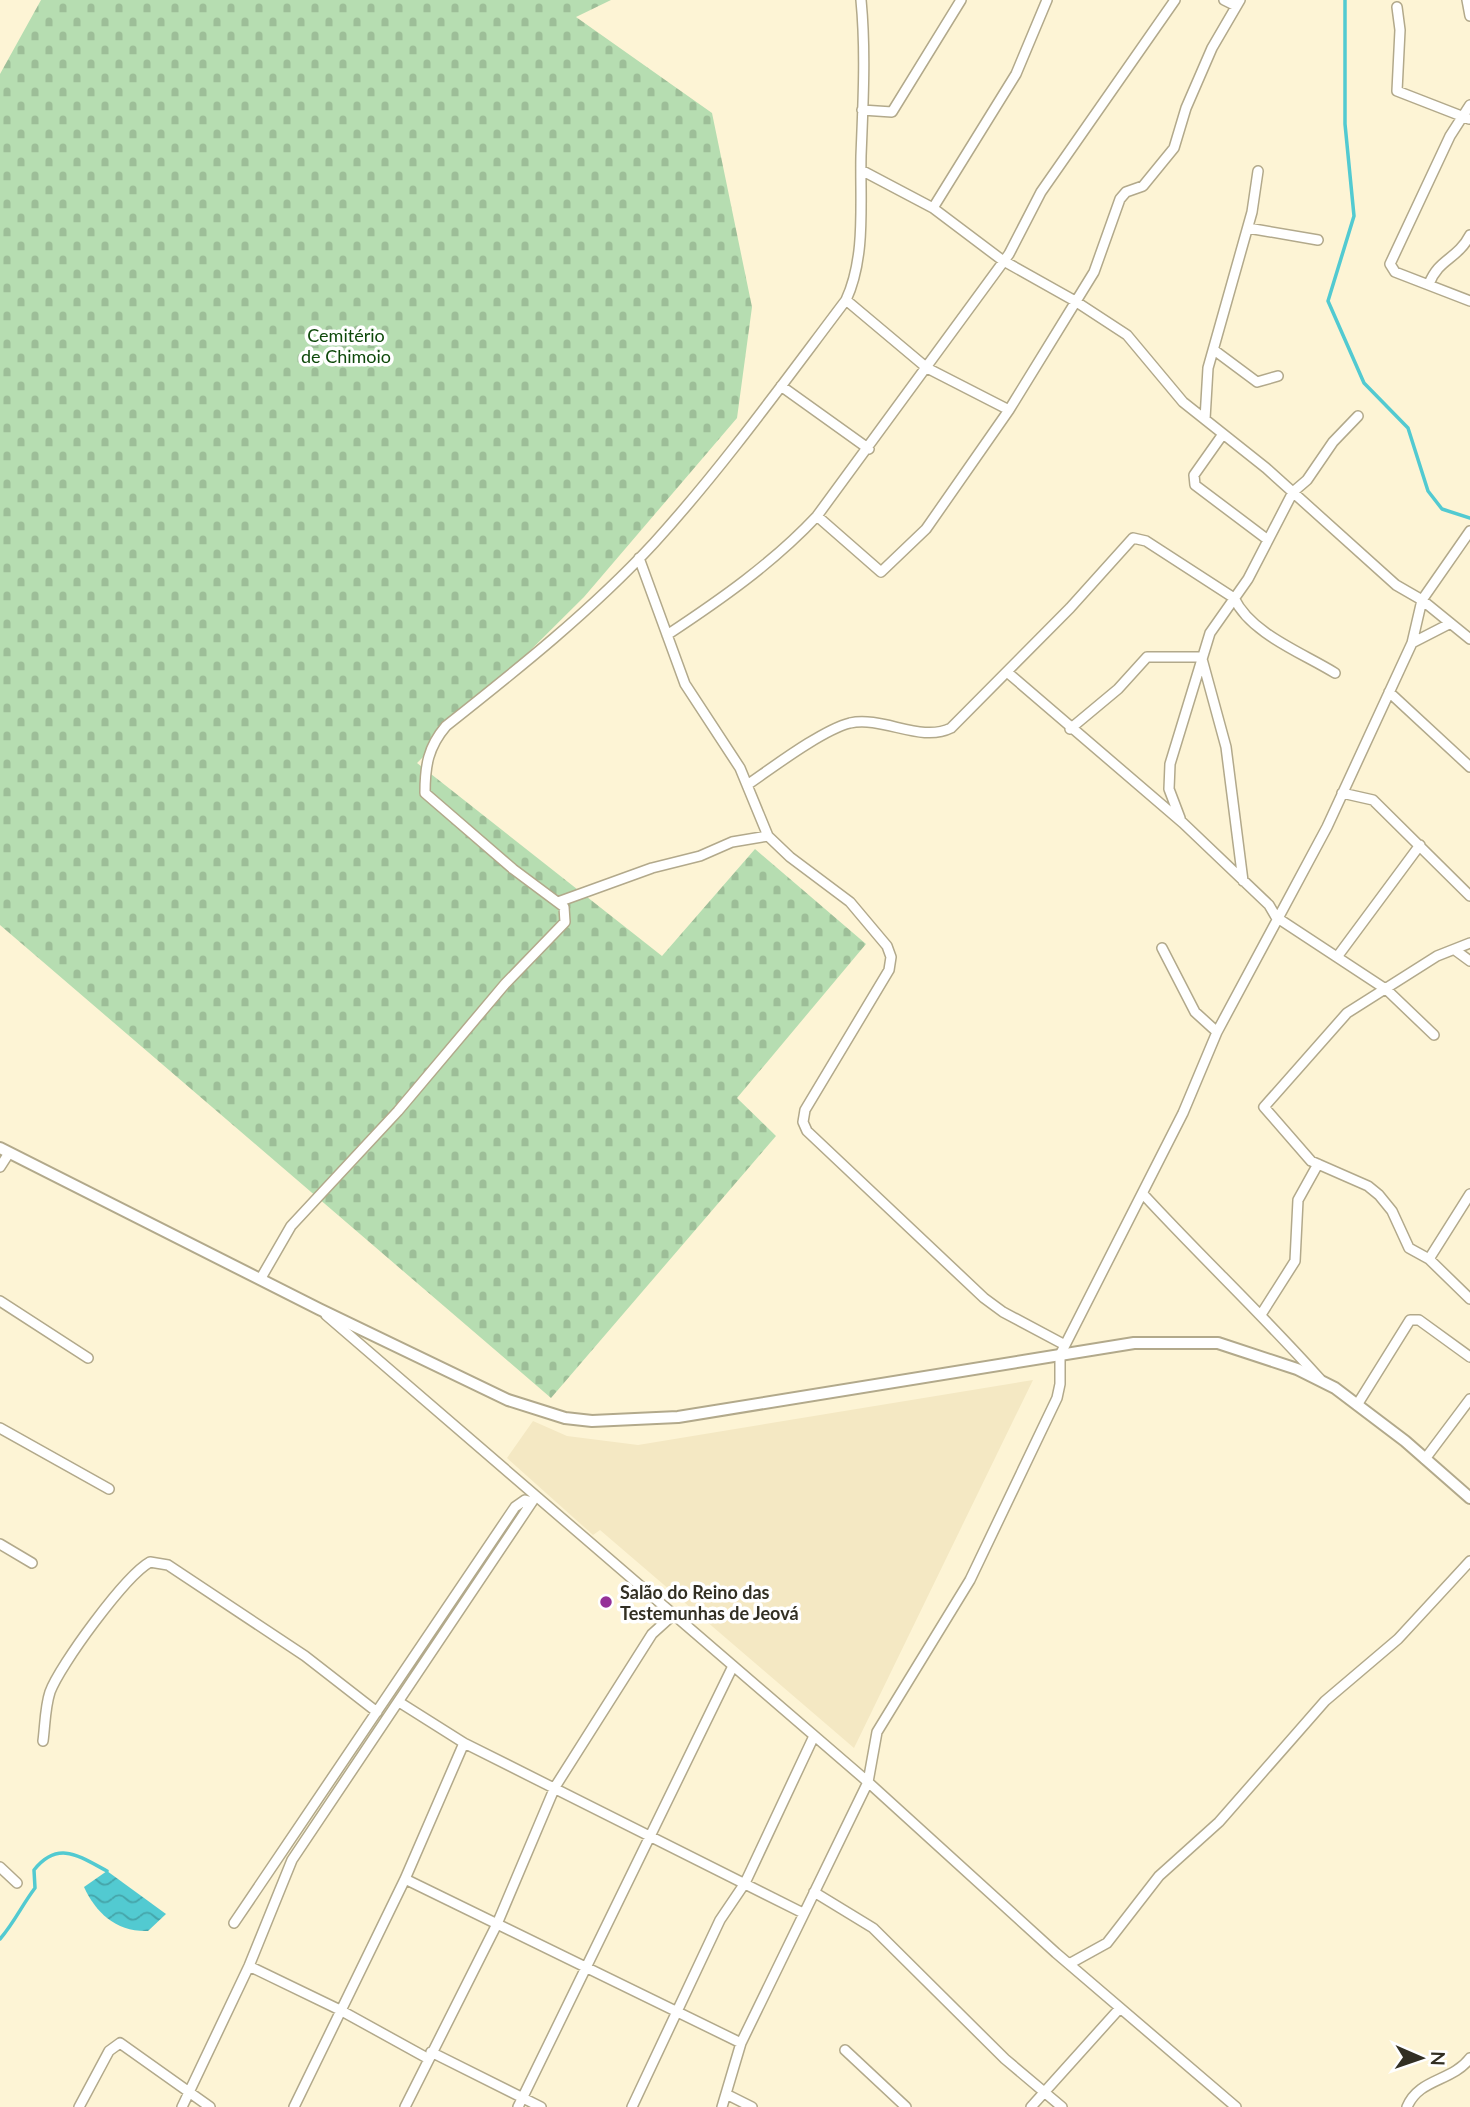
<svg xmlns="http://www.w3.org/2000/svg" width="1470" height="2107" viewBox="0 0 1470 2107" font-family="Lato,sans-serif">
  <defs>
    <pattern id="cemetery-stones" width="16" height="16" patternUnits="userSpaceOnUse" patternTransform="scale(1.75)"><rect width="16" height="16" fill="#b6ddb1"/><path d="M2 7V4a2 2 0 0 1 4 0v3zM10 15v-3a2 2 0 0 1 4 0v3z" fill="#9dbe98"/></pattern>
    <pattern id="water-waves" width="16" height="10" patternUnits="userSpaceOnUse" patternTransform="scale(1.75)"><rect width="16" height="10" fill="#52cad1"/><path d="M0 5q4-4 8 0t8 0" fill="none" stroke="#45a4a9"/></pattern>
  </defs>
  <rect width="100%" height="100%" fill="#fdf4d5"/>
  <path fill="#f4e8c3" d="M1033,1380l-179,368 -254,-218 -7,5 -86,-77 26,-37 34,15 71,9z"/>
  <path fill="url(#cemetery-stones)" d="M41,0h570l-35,17 136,96 40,194 -15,111 -153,179 -167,166 245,193 93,-107 111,95 -129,154 39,38 -225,262 -551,-473v-851z"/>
  <path fill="url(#water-waves)" d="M107,1871l59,43 -18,17c-32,1 -52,-18 -64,-44z"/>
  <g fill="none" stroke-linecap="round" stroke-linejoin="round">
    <path stroke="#52cad1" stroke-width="3.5" d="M1345,0v124l9,92 -26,85 36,82 44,45 20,63 14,18 28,9
      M0,1939c14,-16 22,-34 35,-51l-1,-18c24,-30 45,-14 73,1"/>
    <g stroke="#b2a98b" stroke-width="12">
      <path id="minor" d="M1224,0l12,6
        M1467,0l3,16
        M1397,7l3,23 -3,61 72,28
        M1470,105l-20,31 -60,128 5,8 75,29
        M862,110l30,2 69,-112
        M861,170l72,38 69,52 73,41 52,34 56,67 83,66 130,117 26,15 48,39
        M933,208l83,-134 31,-74
        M1248,228l70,12
        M1429,284c10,-26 28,-24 41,-49
        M846,300l81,68 82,42
        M1214,350l43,32 21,-6
        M781,386l88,63
        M1205,419l3,-51 44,-156 6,-41
        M1223,434l-29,41 1,10 73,55
        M817,516l64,56 45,-43 83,-119 85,-138 26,-73 6,-7 17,-6 31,-38 12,-40 26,-60 28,-48
        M639,558l46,126 55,84 28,68 22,21 60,45 37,44 4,11 -2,13 -84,140 -2,12 4,9 177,167 19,14 62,33
        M667,635c53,-35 106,-72 150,-119l192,-262 32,-62 134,-192
        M1412,643l37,-19
        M1202,659l24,88 17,134
        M1007,672l176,151 86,82 7,12 111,73 47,45
        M1389,692l81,75
        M1070,729l48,-40 29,-32h55
        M747,785c25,-17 75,-55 103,-62 33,-7 71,20 101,5l119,-120 63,-70 13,3 88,57c17,36 69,55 101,75
        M1342,793l31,7 97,96
        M1180,818l-11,-29 1,-25 40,-131 38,-54 45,-87 14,-12 26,-38 25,-26
        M558,902l94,-34 48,-12 32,-14 36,-6
        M1470,943l-33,13 -90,57 -83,94 47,54 57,25 11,9 13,16 17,37 20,11 41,40
        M1162,948l33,64 22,20
        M1455,950l15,11
        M1337,957l83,-112
        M0,1167l9,-14
        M1143,1194c58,63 120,121 177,185
        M1429,1259l41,-65
        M261,1278l30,-52 107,-115 107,-127 60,-62 -1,-15 -51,-38 -88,-76c0,-27 3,-46 21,-67 72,-57 145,-115 208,-183 69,-76 130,-161 192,-243 20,-43 14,-97 15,-144 2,-52 5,-104 0,-156
        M0,1301l88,57
        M1262,1313l33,-52 3,-61 20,-36
        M326,1315l542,467 188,171 180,154
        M1357,1405l53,-85h9l51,37
        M0,1428l109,61
        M1425,1459l45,-60
        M0,1544l32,19
        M399,1702l65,41 339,170
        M43,1741c2,-15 2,-34 7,-49 10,-27 75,-116 100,-130l18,3 137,91 72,56
        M0,1867l17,16
        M405,1879l336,164
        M814,1892l59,36 132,131 57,48
        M234,1923l281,-416 10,-7 7,2
        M1069,1964l38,-21 52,-67 60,-54 106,-121 73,-62 72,-78
        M249,1966l91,44 87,48
        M845,2050l61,57
        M431,2052l110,55
        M726,2094l26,13
        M79,2107l30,-56 11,-8 90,64
        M182,2107l67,-141 43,-106 244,-364
        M294,2107l111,-228 59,-136
        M405,2107l92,-183 58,-137 97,-153 21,-19
        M518,2107l215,-441
        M632,2107l88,-187 25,-37 69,-147
        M722,2107l19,-64 127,-261 9,-50 93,-152 87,-182 3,-14v-29l123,-242 34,-81 110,-205 85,-184 10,-43 48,-69
        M1031,2107l89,-99
        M1407,2107c12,-29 45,-25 63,-49"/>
    </g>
    <g stroke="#b2a98b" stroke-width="14">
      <path id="tertiary" d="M0,1148l319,161 189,91 57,18 27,3 86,-4 456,-74h84l79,26 38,19 70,53 65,57"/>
    </g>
    <use href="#minor" stroke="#fff" stroke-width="9"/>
    <use href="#tertiary" stroke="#fff" stroke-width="10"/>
  </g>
  <circle fill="#943198" stroke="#fff" stroke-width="2.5" cx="606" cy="1602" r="7"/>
  <g text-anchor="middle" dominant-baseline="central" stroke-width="7" stroke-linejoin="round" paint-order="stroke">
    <g font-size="18" fill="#0e490a" stroke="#fff">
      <text x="346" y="335">Cemitério<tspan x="346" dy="21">de Chimoio</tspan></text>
    </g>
    <g font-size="18" font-weight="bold" fill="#322f23" stroke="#fff" text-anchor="start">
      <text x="620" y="1592">Salão do Reino das<tspan x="620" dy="21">Testemunhas de Jeová</tspan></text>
    </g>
  </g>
  <g transform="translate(1421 2058) rotate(92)" stroke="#ffffff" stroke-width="5" paint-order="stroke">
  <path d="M0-5L12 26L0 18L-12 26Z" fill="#322f23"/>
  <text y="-10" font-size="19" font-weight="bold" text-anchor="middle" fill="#322f23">N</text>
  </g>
</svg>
